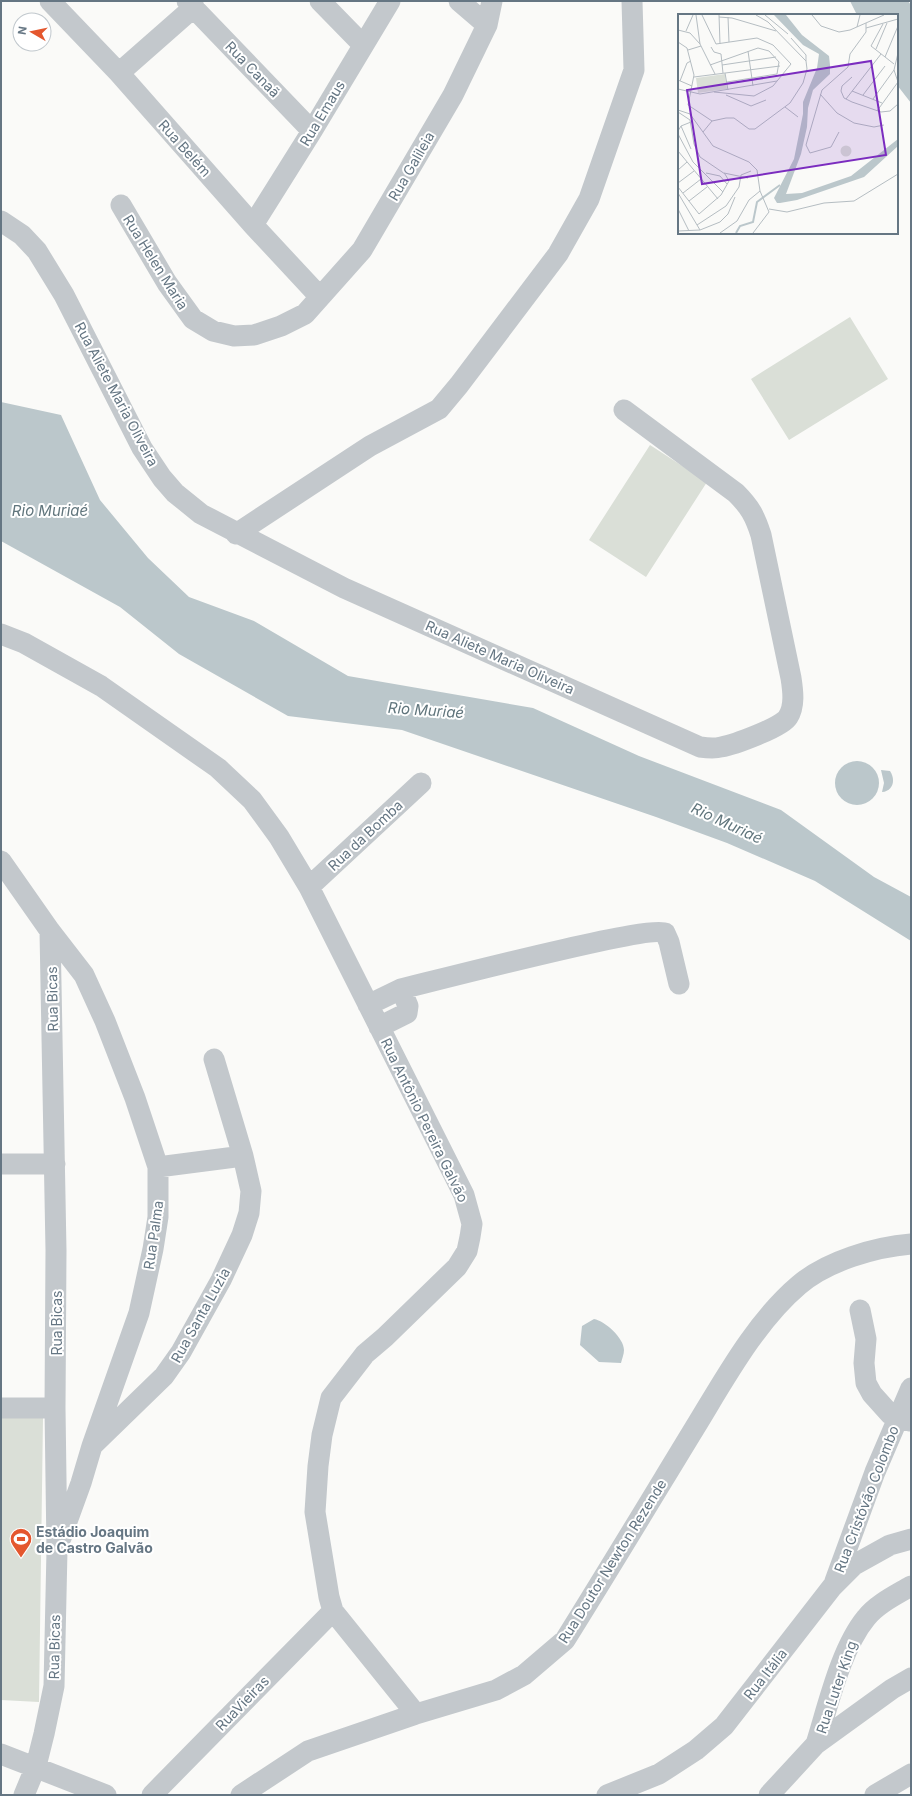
<svg xmlns="http://www.w3.org/2000/svg" width="912" height="1796" viewBox="0 0 912 1796" font-family="Inter,sans-serif">
  <rect width="100%" height="100%" fill="#fafaf8"/>
  <path fill="#dadfd7" d="M850,317l38,62 -99,61 -38,-61z
    M650,445l57,37 -61,95 -57,-37z
    M1,1417l42,1 -4,284 -38,-2z"/>
  <path fill="#bbc7cb" d="M850,1h58l3,4v98l-14,-18v-70h-40z
    M1,402l60,13 39,85 48,58 41,39 65,24 94,55 185,32 106,48 142,54 93,67 37,20v44l-96,-60 -88,-38 -71,-26 -254,-87 -114,-14 -109,-62 -59,-47 -119,-66z
    M835 783a22 22 0 1 1 44 0a22 22 0 1 1-44 0Z
    M881,770l9,1c6,9 3,20 -8,21l2,-9z
    M594,1319c11,2 30,19 30,31 0,4 -2,9 -3,13l-22,-1 -19,-17 2,-19z"/>
  <g fill="none" stroke-linecap="round" stroke-linejoin="round">
    <path stroke="#c3c8cc" stroke-width="21" d="M50,1l69,72 134,152 67,72
      M187,1l125,130
      M320,1l43,44
      M459,1l28,24
      M119,73l75,-66
      M121,205l46,78 26,36 20,12 21,5 20,-1 27,-9 24,-12 57,-64 91,-155 34,-70 5,-24
      M1,221l21,14 15,16 27,44 78,153 20,30 13,15 26,21 143,74 356,159c7,1 14,2 21,0 12,-2 62,-20 67,-30 7,-11 5,-26 3,-39l-30,-143c-6,-19 -11,-28 -25,-42l-112,-83
      M253,225l59,-94 78,-130
      M236,534l134,-88 69,-37 20,-24 99,-131 31,-55 45,-129 -2,-69
      M1,634l23,9 77,43 117,82 34,32 27,37 30,50 155,308 8,29 -2,13 -3,14 -10,16 -72,70 -20,17 -34,44 -9,37 -4,31 -3,46 14,85 4,14 83,103
      M1,861l49,70 34,44 21,46 30,77 23,69v50l-5,32 -14,64 -47,133 -11,37 -20,55
      M309,887l112,-104
      M368,1005l33,-16c33,-8 248,-64 264,-56l4,9 10,42
      M379,1027l28,-14 1,-7 -7,-17
      M1,1164h54
      M158,1167l85,-11
      M860,1310l6,29 -2,24 2,20 6,11 18,20 7,4 13,3
      M1,1408h54
      M94,1444l70,-68 17,-24 40,-72 21,-45 7,-22 2,-22 -8,-35 -29,-97
      M835,1581l40,-109 36,-84
      M816,1744c12,-38 25,-96 50,-126 11,-14 30,-23 45,-32
      M1,1754l105,41
      M24,1795l12,-29 8,-32 10,-48 3,-136 -2,-142 1,-158 -6,-319
      M152,1795l181,-184
      M241,1795l67,-44 108,-37 80,-24 28,-15 41,-35c43,-69 84,-137 126,-206 31,-50 63,-111 108,-149 28,-24 76,-38 112,-41
      M607,1795l52,-21 37,-24 28,-24 108,-139 22,-22 36,-20 21,-6
      M769,1795l47,-51 76,-55 19,-11
      M875,1795l36,-21"/>
  </g>
  <defs>
    <g id="stadium-pin" transform="scale(1.15)"><path d="M0 17L-7.5 6A9.5 9.5 0 1 1 7.5 6Z" fill="#e4572e" stroke="#fff"/><path d="M0-5a6.5 5 0 1 0 0 10a6.5 5 0 1 0 0-10ZM-3.5-1.8h7v3.6h-7Z" fill="#fff"/></g>
  </defs>
  <g fill-rule="evenodd">
    <use href="#stadium-pin" x="21" y="1539"/>
  </g>
  <g text-anchor="middle" dominant-baseline="central" stroke-width="4" stroke-linejoin="round" paint-order="stroke">
    <g font-size="14" fill="#657683" stroke="#fff">
      <text transform="translate(253 69) rotate(46)">Rua Canaã</text>
      <text transform="translate(322 113) rotate(-59)">Rua Emaus</text>
      <text transform="translate(185 148) rotate(48)">Rua Belém</text>
      <text transform="translate(411 166) rotate(-60)">Rua Galileia</text>
      <text transform="translate(156 262) rotate(58)">Rua Helen Maria</text>
      <text transform="translate(117 394) rotate(62)">Rua Aliete Maria Oliveira</text>
      <text transform="translate(500 657) rotate(24)">Rua Aliete Maria Oliveira</text>
      <text transform="translate(365 835) rotate(-43)">Rua da Bomba</text>
      <text transform="translate(52 999) rotate(-91)">Rua Bicas</text>
      <text transform="translate(425 1120) rotate(64)">Rua Antônio Pereira Galvão</text>
      <text transform="translate(153 1235) rotate(-82)">Rua Palma</text>
      <text transform="translate(200 1315) rotate(-61)">Rua Santa Luzia</text>
      <text transform="translate(56 1323) rotate(-90)">Rua Bicas</text>
      <text transform="translate(866 1499) rotate(-69)">Rua Cristóvão Colombo</text>
      <text transform="translate(612 1561) rotate(-58)">Rua Doutor Newton Rezende</text>
      <text transform="translate(54 1647) rotate(-89)">Rua Bicas</text>
      <text transform="translate(765 1674) rotate(-52)">Rua Itália</text>
      <text transform="translate(836 1687) rotate(-71)">Rua Luter King</text>
      <text transform="translate(242 1703) rotate(-46)">RuaVieiras</text>
    </g>
    <g font-size="14" font-weight="bold" fill="#657683" stroke="#fff" text-anchor="start">
      <text x="36" y="1531">Estádio Joaquim<tspan x="36" dy="16">de Castro Galvão</tspan></text>
    </g>
    <g font-size="15" font-style="italic" fill="#60757c" stroke="#fff">
      <text x="50" y="510">Rio Muriaé</text>
      <text transform="translate(426 710) rotate(4)">Rio Muriaé</text>
      <text transform="translate(727 823) rotate(25)">Rio Muriaé</text>
    </g>
  </g>
  <g transform="translate(678 14)">
    <rect width="220" height="220" fill="#fafaf8"/>
    <path d="M47,60l2,15 -29,4 -2,-15zM162.5 137a5.5 5.5 0 1 1 11 0a5.5 5.5 0 1 1-11 0Z" fill="#dadfd7"/>
    <path d="M96,1h12l16,20 27,21 1,9v9l-17,16 -5,18 -1,19 -6,27 -15,40 16,-1 49,-17 47,-37v7l-34,31 -67,23 -17,3h-3l-3,-5 20,-39 9,-45v-12l14,-34 2,-14 -16,-9z" fill="#bbc7cb"/>
    <path fill="none" stroke="#bbc7cb" stroke-width="2" d="M58,219l4,-7 13,-4 4,-20 23,-17"/>
    <path fill="none" stroke="#b5bdc2" stroke-width="1" d="M18,1l4,29 15,30M24,1l14,29 41,-6 16,7 18,19 -18,22 -19,10 -40,-4M41,1l1,29M87,1l23,19M134,1l9,11 18,6 11,-2 34,-15M41,3l13,1 44,13M50,3l1,25M205,10l-12,22 23,18M179,13l3,-12M188,14l32,-9M0,16l12,3 10,11M8,17l7,-16M113,24l15,17v6M0,28l9,6 7,27 -6,30M33,33l3,5 7,2 2,19M198,35l11,-26M10,36l13,-4M70,37l5,35M207,43l13,-31M32,51l48,-17 11,3 10,11 -2,12 -50,8M44,51l54,-8M47,59l3,17M16,63l86,-11M174,63l-10,9 -1,5 3,7 8,4 29,10 9,-1 8,-7M0,66l14,6M2,67l7,-18 4,-2M0,75l22,5 77,-13M174,77l30,12M142,80l17,19 17,10 20,4 10,-2M48,81l25,11 15,-6M185,81l22,-29M168,85l35,-45M195,85l21,-29 4,-17M10,91l24,16M107,93l13,10M0,96l12,4 23,32 36,16 8,8 3,21 9,21 -16,21M199,97l21,-29 -4,-12M0,98l12,8 4,24 6,13 25,17 4,7 -8,14 -22,19 -21,-27M3,112l10,23M0,117l3,-5 10,-4M25,118l9,-11 14,-3h8l15,11h6l35,-26 13,-20 4,-14 -1,-8 -38,-39 -12,-7M161,118l-8,15 -21,6 -4,-8 16,-55 26,-23 2,-13 16,-22v-9M0,120l15,28 30,30M0,137l40,48M0,156l9,-8M28,159l14,3 7,8M46,159l24,5M0,169l16,-12M0,179l22,37M5,179l18,-14M11,187l18,-14M0,195l11,22M91,195l18,3 37,-9 30,-2 44,-27M19,211l29,-19 13,-19 2,-12 10,-4M0,217l22,-1 20,-8 8,-8 7,-17M42,219l17,-12 12,-21 11,-9"/>
    <path fill="#7b2cbf" fill-opacity="0.15" stroke="#7b2cbf" stroke-width="2" d="M193,47l15,94 -184,29 -15,-94z"/>
    <rect width="220" height="220" fill="none" stroke="#657683" stroke-width="2"/>
  </g>
  <rect width="912" height="1796" fill="none" stroke="#657683" stroke-width="4"/>
  <g transform="translate(32 32) rotate(279)"><circle r="19" fill="#ffffff" stroke="#c1c8cd"/>
  <path d="M0-3L7 15L0 10L-7 15Z" fill="#e4572e"/>
  <text y="-6" font-size="11" font-weight="bold" text-anchor="middle" fill="#657683">N</text>
  </g>
</svg>
